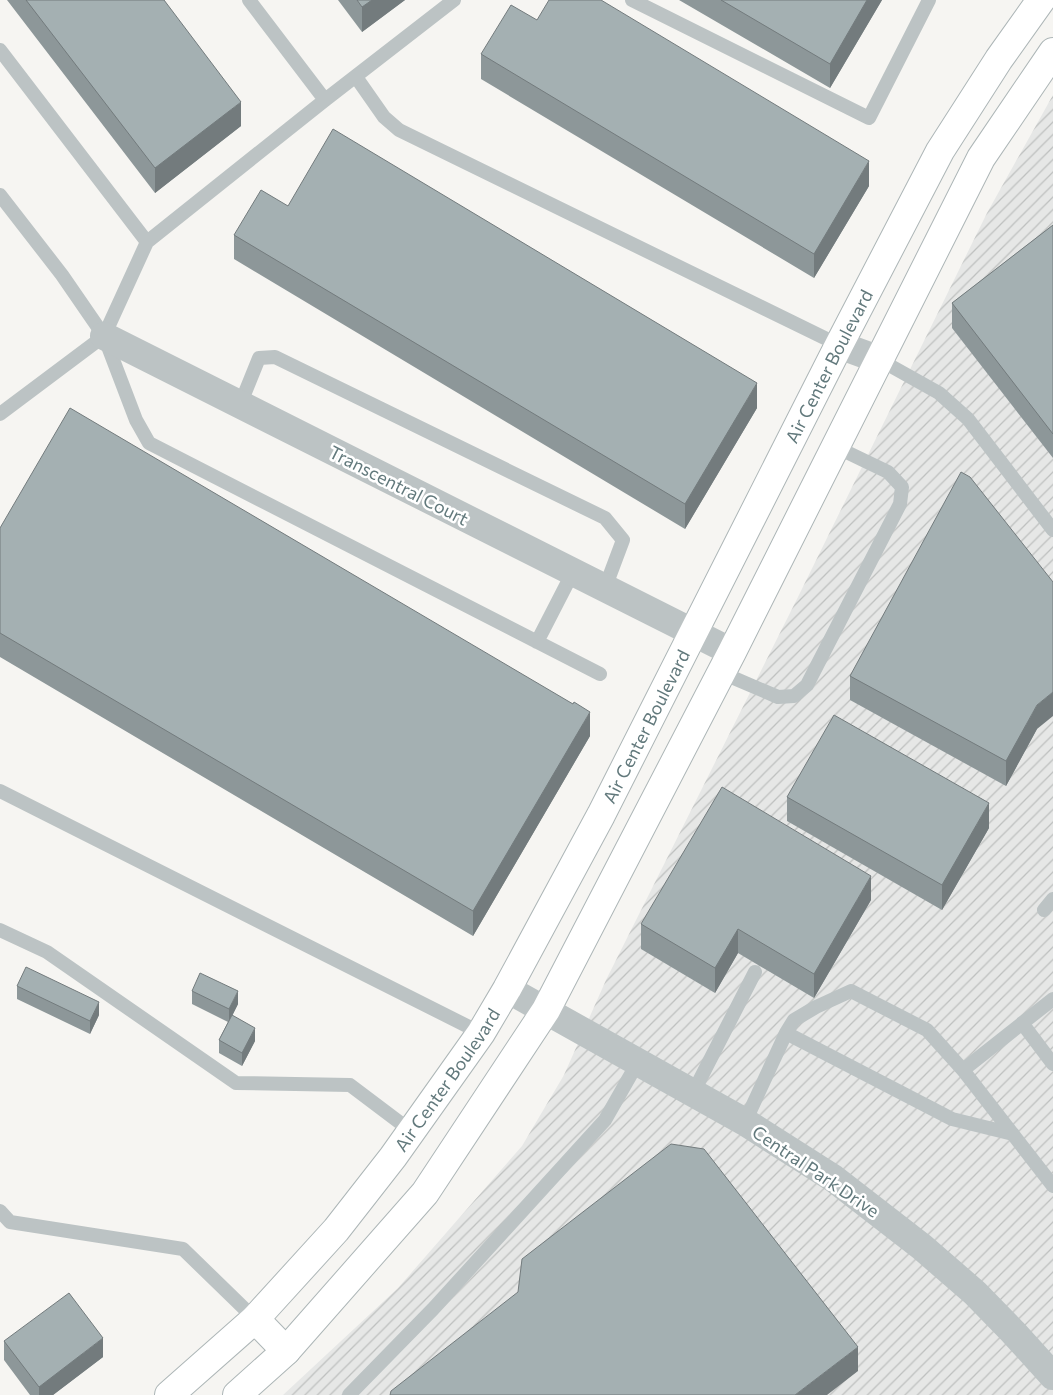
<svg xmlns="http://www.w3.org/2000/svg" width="1053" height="1395" viewBox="0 0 1053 1395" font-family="Commissioner,sans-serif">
  <defs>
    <pattern id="industrial-furrows" width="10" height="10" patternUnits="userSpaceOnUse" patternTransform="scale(1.25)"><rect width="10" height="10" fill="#e6e7e6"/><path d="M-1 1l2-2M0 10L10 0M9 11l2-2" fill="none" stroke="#bec0bf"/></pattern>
  </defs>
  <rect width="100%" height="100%" fill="#f6f5f2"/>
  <path fill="url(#industrial-furrows)" d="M1053,95v1300h-770l115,-107 124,-142 42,-71 42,-95 190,-379 191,-388z"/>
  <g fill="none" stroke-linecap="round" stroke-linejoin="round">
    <g stroke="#adb6b7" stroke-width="30">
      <g id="secondary">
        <path d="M255,1319l31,32"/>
        <path id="s1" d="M169,1395l86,-76 81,-89 57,-73 88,-124 26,-44 94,-174 238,-470 101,-194 59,-92 42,-59"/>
        <path d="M237,1395l49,-44 139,-158 121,-183 186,-358 249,-494 72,-106"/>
      </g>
    </g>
    <path stroke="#bcc3c4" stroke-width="14" d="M249,0l76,100
      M632,0l237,118 60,-118
      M0,50l147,192
      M356,77l28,40 15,13 440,215
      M0,195l62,80 42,61 32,84 13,23 451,231
      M880,360l59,33 29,26 85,111
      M240,405l19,-47 16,-1 330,161 18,22 -18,48
      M0,414l104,-78 43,-94 178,-142 129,-100
      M537,642l36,-70
      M722,673l56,24 16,-1 13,-11 93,-181 2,-17 -14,-15 -52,-25
      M0,791l481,242
      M1044,910l9,-11
      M0,930l47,22 189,131 114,2 61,46
      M1022,1023l31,41
      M786,1033l8,-13 22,-13 35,-16 76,39 36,40 90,116
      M963,1070l90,-71
      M693,1093l62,-121
      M745,1122l41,-89 166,86 61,15
      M0,1211l10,11 173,27 72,70
      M349,1395l84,-86 172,-189 33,-58"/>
    <path stroke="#bcc3c4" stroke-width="28" d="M104,336l628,316
      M839,345l41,15
      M507,989l238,133 88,56 89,69 53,46 38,39 40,44"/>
    <use href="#secondary" stroke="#fff" stroke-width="28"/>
  </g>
  <path fill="#8d9799" d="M7,0h157l77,126 -86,67z
    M338,0h67l-43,32z
    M679,0h203l-52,88z
    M537,20l332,166 -55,92 -333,-199v-25z
    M288,206l469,202 -72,121 -451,-270v-24z
    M1053,225v233l-101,-130v-25z
    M0,528l573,176 17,32 -117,200 -473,-279z
    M850,676l187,53 -31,57 -156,-86z
    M787,797l202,31 -47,82 -155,-89z
    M871,900l-57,98 -76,-45 -23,40 -74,-44v-25z
    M17,986l82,29 -9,19 -73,-35z
    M192,991l46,13 -6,12 23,25 -13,25 -23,-13v-13l9,-18 -36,-18z
    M4,1341l99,16 -50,38h-23l-26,-35z"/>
  <path fill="#737b7d" d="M372,0h33l-43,32v-25z
    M867,0h15l-52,88v-24z
    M241,102v24l-86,67v-25z
    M869,161v25l-55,92v-24z
    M757,383v25l-72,121v-25z
    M1053,692v24l-16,13 -31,57v-25l31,-56z
    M590,712v24l-117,200v-25z
    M989,803v25l-47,82v-25z
    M871,876v24l-57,98v-24z
    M738,929v24l-23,40v-25z
    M238,991v13l-9,18v-13z
    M99,1002v13l-9,19v-13z
    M255,1028v13l-13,25v-13z
    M103,1338v19l-50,38h-14v-8z
    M858,1347v24l-31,24h-32z"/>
  <path fill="#a4b0b2" stroke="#737b7d" d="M26,0h138l77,102 -86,66z
    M357,0h15l-10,7z
    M549,0h52l268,161 -55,93 -333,-200 30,-49 26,15z
    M721,0h146l-37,64z
    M333,129l424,254 -72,121 -451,-269 27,-45 27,16z
    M1053,225v209l-101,-131z
    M70,408l503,296 1,-2 16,10 -117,199 -473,-278v-105z
    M961,472l9,5 83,105v110l-16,13 -31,56 -156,-85z
    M834,715l155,88 -47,82 -155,-88z
    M722,787l149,89 -57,98 -76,-45 -23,39 -74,-44z
    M26,967l73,35 -9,19 -73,-35z
    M200,973l38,18 -9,18 -37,-18z
    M232,1015l23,13 -13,25 -23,-13z
    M671,1144l33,5 154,198 -63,48h-405l1,-4 127,-99 4,-33z
    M69,1293l34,45 -64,49 -35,-46z"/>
  <g text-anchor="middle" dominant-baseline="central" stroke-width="5" stroke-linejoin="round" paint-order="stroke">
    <g font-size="18" fill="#62797c" stroke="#fff">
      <text stroke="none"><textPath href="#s1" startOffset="1232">Air Center Boulevard</textPath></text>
      <text transform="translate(399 485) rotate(27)">Transcentral Court</text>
      <text stroke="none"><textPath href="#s1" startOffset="828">Air Center Boulevard</textPath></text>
      <text stroke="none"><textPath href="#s1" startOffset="422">Air Center Boulevard</textPath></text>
      <text transform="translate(816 1171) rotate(34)">Central Park Drive</text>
    </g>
  </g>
</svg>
